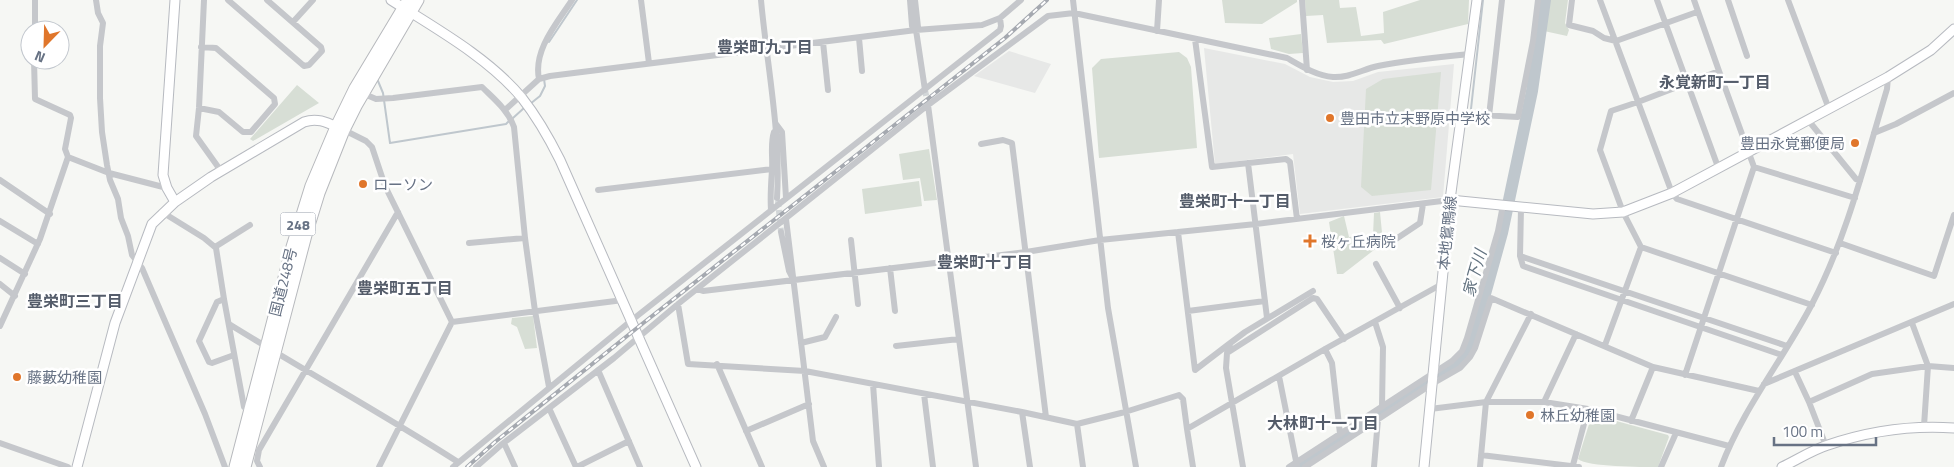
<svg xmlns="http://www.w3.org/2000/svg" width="1954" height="467" viewBox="0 0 1954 467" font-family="'Titillium Web','Noto Sans JP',sans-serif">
  <rect width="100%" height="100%" fill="#f6f7f4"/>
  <path fill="#e7e8e7" d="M1204,48l81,16 25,13 23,5 20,-1 25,-9 76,-8 -11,133 -143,17 -7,-60 -78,10z
    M1009,51l42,13 -16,29 -61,-17z"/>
  <path fill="#d7ded5" d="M1222,0h75v2l-35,22 -37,-1z
    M1305,0h34l1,8 16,-1 5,29 23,-3 -1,-21 37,-12h49l-1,24 -84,20 -3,-4 -54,3 -4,-28 -17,1z
    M1548,0h20l-3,23 4,7 -2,6 -23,-5z
    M1301,34l2,19 -14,1 -18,-5 -2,-11z
    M1179,52l8,6 4,9 6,81 -98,10 -7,-90 9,-9z
    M1441,72l-10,118 -59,6 -11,-9 5,-98 17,-10z
    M297,85l22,18 -66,38 -3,-2z
    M929,149l8,51 -13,1 -4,-23 -17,2 -4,-26z
    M919,181l3,25 -57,8 -3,-25z
    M1380,212l3,31 -40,31h-6l-8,-52 15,-6 5,21 24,-2 1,-22z
    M533,316l4,32 -12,1 -8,-22 -6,-3 1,-6z
    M1594,415l74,20 1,2 -11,30c-17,0 -70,0 -80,-8l13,-41z"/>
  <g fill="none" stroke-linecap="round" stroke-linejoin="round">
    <path stroke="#bfc7cd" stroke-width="2" d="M549,42l28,-42
      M378,81l5,12 7,50 116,-19 3,-3
      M530,104l10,-8 5,-10 -1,-7
      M1471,109l12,-109
      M513,118l11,-10"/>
    <path stroke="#bfc7cd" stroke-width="12" d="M1298,467l156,-102 10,-9 6,-8 32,-115 30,-142 13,-91"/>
    <path stroke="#d2d6d8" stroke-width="6" stroke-dasharray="6 3" stroke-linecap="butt" d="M925,90l3,15
      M778,201l3,31"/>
    <g stroke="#b7bac0" stroke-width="11">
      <path id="secondary" d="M391,0c44,28 98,58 131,98 15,19 27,40 38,62l136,307
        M1450,200l143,14 30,-2 49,-19 216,-116 43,-27 23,-21
        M175,202l-8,-14 -4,-13 12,-175
        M77,467l38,-144 37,-99 23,-22 36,-25 93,-55c14,-5 24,1 37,7
        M1424,467l26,-267 27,-200
        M1782,467c15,-7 30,-17 46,-22 41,-14 83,-20 126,-17"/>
    </g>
    <g stroke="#b7b9bd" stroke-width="13">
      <path id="highway" d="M235,467l57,-220 19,-61 25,-59 19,-39 53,-88
        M245,467l61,-232 13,-42 25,-63 12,-24 62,-106"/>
    </g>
    <path stroke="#c5c7cb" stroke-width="6" d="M96,0l2,13 5,10 -3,23v52l2,34 5,33 3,15 8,19 3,19 7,18 4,19 10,13 6,14 57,132 20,53
      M204,0l-5,108 -3,28 25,35
      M228,0l76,66 5,-1 13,-14 -1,-4 -54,-47
      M641,0l8,63
      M761,0c6,66 20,132 16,198
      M910,0l2,26 4,4
      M915,0l3,27 -2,3 9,60
      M1073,0l35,308 28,159
      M1302,0l5,70
      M1572,0l-3,25 24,6 11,7 12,3 81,-29
      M1600,0l72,193 5,6 159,54
      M1657,0l61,167
      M1694,0l25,71
      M1728,0l19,56
      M1788,0l41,109
      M293,22l20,-22
      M35,30v-30
      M1157,31l2,-31
      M859,38l3,33
      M1195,39l17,128 74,-8 4,3 7,57
      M823,42l5,48
      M34,60l1,39 35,16 1,3 -6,31 3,8
      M539,79c-6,-29 18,-56 33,-79
      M362,93l14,6 17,-1 89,-11c12,12 26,23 32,40l11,111 10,73 14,76
      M928,105l48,362
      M199,108l20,4 24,20h8l24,-28 -1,-6 -58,-50 -15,-1
      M505,110l34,-31 11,-3 366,-46 66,-5 18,-7 21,-18
      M1462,114l56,3 15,-76 5,-41
      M1489,116l13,-116
      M1808,120l48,59 4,2
      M776,124l6,8 4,66
      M344,130l22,11 6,6 13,39 67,136
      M1874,133l22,-9 58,-31
      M981,144l22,-4 9,3 34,274
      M1248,163l19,155
      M1754,167l-35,-96 -81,31 -27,9 -11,39 23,62 18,35 171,58
      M0,180l50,34
      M598,190l174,-21
      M1521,208l-1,48 3,10 259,89
      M771,210c-1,-14 0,-26 1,-40 1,-13 -2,-26 2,-38
      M162,212l42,26 12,10 8,51 20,108 7,2
      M786,219l27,222 11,26
      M0,221l38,23
      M781,232l8,39 4,8
      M1178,232l17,138 34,-26 2,6
      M851,240l7,64
      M469,243l56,-5
      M1840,243l94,33 20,-61
      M1387,245l33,-22 3,-19
      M215,247l35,-22
      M1520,256l267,90
      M0,258l25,16
      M1376,264l24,44
      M890,268l5,43
      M0,284l15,12
      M697,289l6,2 323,-39 74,-12 156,-16 194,-24
      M224,299l-7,3 -18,39 10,21 3,1 22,-8
      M678,304l10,60 117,7 217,41 55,12 48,-12 54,-17 4,4 4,30 138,-80 117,-65
      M1188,311l77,-10
      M452,322l171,-22
      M1375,322l8,25 -1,59
      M1912,323l16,43 -4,60
      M229,324c76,47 154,90 229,138
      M0,326l40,-87 28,-82 41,16 58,15
      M801,343l24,-6 11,-20
      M1229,344l16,-12 68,-41
      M1605,345l36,-98
      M896,346l63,-7
      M1325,349l7,14 8,71
      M717,364l45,103
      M598,370l42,97
      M1795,372l14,30 17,44
      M1685,375l69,-208 101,31
      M1279,376l18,90
      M873,384l6,83
      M1764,384l190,-80
      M924,394l9,73
      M1544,402l32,-68
      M1809,402l63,-28 56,-8 26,2
      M549,408l27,59
      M1430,409l56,-7h58l44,7 141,37
      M1022,412l8,55
      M1631,421l22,-54
      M1077,424l6,43
      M1187,429l6,38
      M746,431l63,-27
      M0,443l68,24
      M504,443l11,24
      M1481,455l98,12
      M1573,465l15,-56
      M260,467l-3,-6 2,-11 139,-238
      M379,467l73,-145
      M453,467l179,-147 368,-290 1,-4 -1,-8
      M476,467l25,-22 113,-87 64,-54 250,-199 120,-89 26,-3 213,45c14,8 30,18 46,19 17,1 30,-8 45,-11 30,-6 61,-9 92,-12
      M577,467l52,-26
      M1243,467l-17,-99 1,-15 86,-55 4,1 27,40
      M1289,467l163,-106 10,-10 5,-13 31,-107 5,-26
      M1305,467l127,-83 28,-16 10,-11 5,-9 16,-50 162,69 106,24
      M1374,467l4,-48
      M1480,467l6,-65 45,-88
      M1661,467l15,-34
      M1721,467c22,-59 62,-107 91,-163 35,-67 53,-142 75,-215l1,-12"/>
    <use href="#secondary" stroke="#fff" stroke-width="9"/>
    <use href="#highway" stroke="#fff" stroke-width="11"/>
    <g stroke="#a5a9b0" stroke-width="4">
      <path id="rail" d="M467,467l28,-25 147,-118 363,-286 42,-38"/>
    </g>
    <use href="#rail" stroke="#fff" stroke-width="2" stroke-dasharray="5.5" stroke-linecap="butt"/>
  </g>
  <g fill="#e0762b" stroke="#fff" stroke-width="2">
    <circle cx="1330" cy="118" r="5"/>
    <circle cx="1855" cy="143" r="5"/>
    <circle cx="363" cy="184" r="5"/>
    <path d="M1307.5 233.5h5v5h5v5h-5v5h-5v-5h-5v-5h5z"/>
    <circle cx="17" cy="377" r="5"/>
    <circle cx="1530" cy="415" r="5"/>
  </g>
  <g text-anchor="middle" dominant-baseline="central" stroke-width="5" stroke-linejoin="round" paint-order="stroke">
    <rect fill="#fff" stroke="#959ca9" stroke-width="1" x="280.5" y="212.5" width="35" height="23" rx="4"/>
    <g font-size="14" font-weight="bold" fill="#677284">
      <text x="298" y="224">248</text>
    </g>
    <g font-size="15" fill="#677284" stroke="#fff" text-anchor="start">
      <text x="1340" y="118">豊田市立末野原中学校</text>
      <text x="1845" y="143" text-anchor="end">豊田永覚郵便局</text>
      <text x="373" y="184">ローソン</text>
      <text x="1321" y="241">桜ヶ丘病院</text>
      <text x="27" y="377">藤藪幼稚園</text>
      <text x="1540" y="415">林丘幼稚園</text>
    </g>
    <g font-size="15" fill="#677284" stroke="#fff">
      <text transform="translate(1447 233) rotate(-84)">本地鴛鴨線</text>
      <text transform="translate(283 282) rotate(-76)">国道248号</text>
    </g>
    <g font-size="16" font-weight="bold" fill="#545c6a" stroke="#fff">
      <text x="765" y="47">豊栄町九丁目</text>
      <text x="1715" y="82">永覚新町一丁目</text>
      <text x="1235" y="201">豊栄町十一丁目</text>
      <text x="985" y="262">豊栄町十丁目</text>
      <text x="405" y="288">豊栄町五丁目</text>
      <text x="75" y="301">豊栄町三丁目</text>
      <text x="1323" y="423">大林町十一丁目</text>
    </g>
    <g font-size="16" font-style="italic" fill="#637380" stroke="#fff">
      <text transform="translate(1474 273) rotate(-74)">家下川</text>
    </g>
  </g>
  <g transform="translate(45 45) rotate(203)"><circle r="24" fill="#ffffff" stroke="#c2c7ce"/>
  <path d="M0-4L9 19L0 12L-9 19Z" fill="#e0762b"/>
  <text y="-8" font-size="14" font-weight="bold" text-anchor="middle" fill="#677284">N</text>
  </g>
  <path d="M1774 437v8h102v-8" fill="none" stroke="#677284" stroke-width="2.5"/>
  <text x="1782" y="437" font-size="15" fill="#677284" stroke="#ffffff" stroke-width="4" paint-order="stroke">100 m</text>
</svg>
